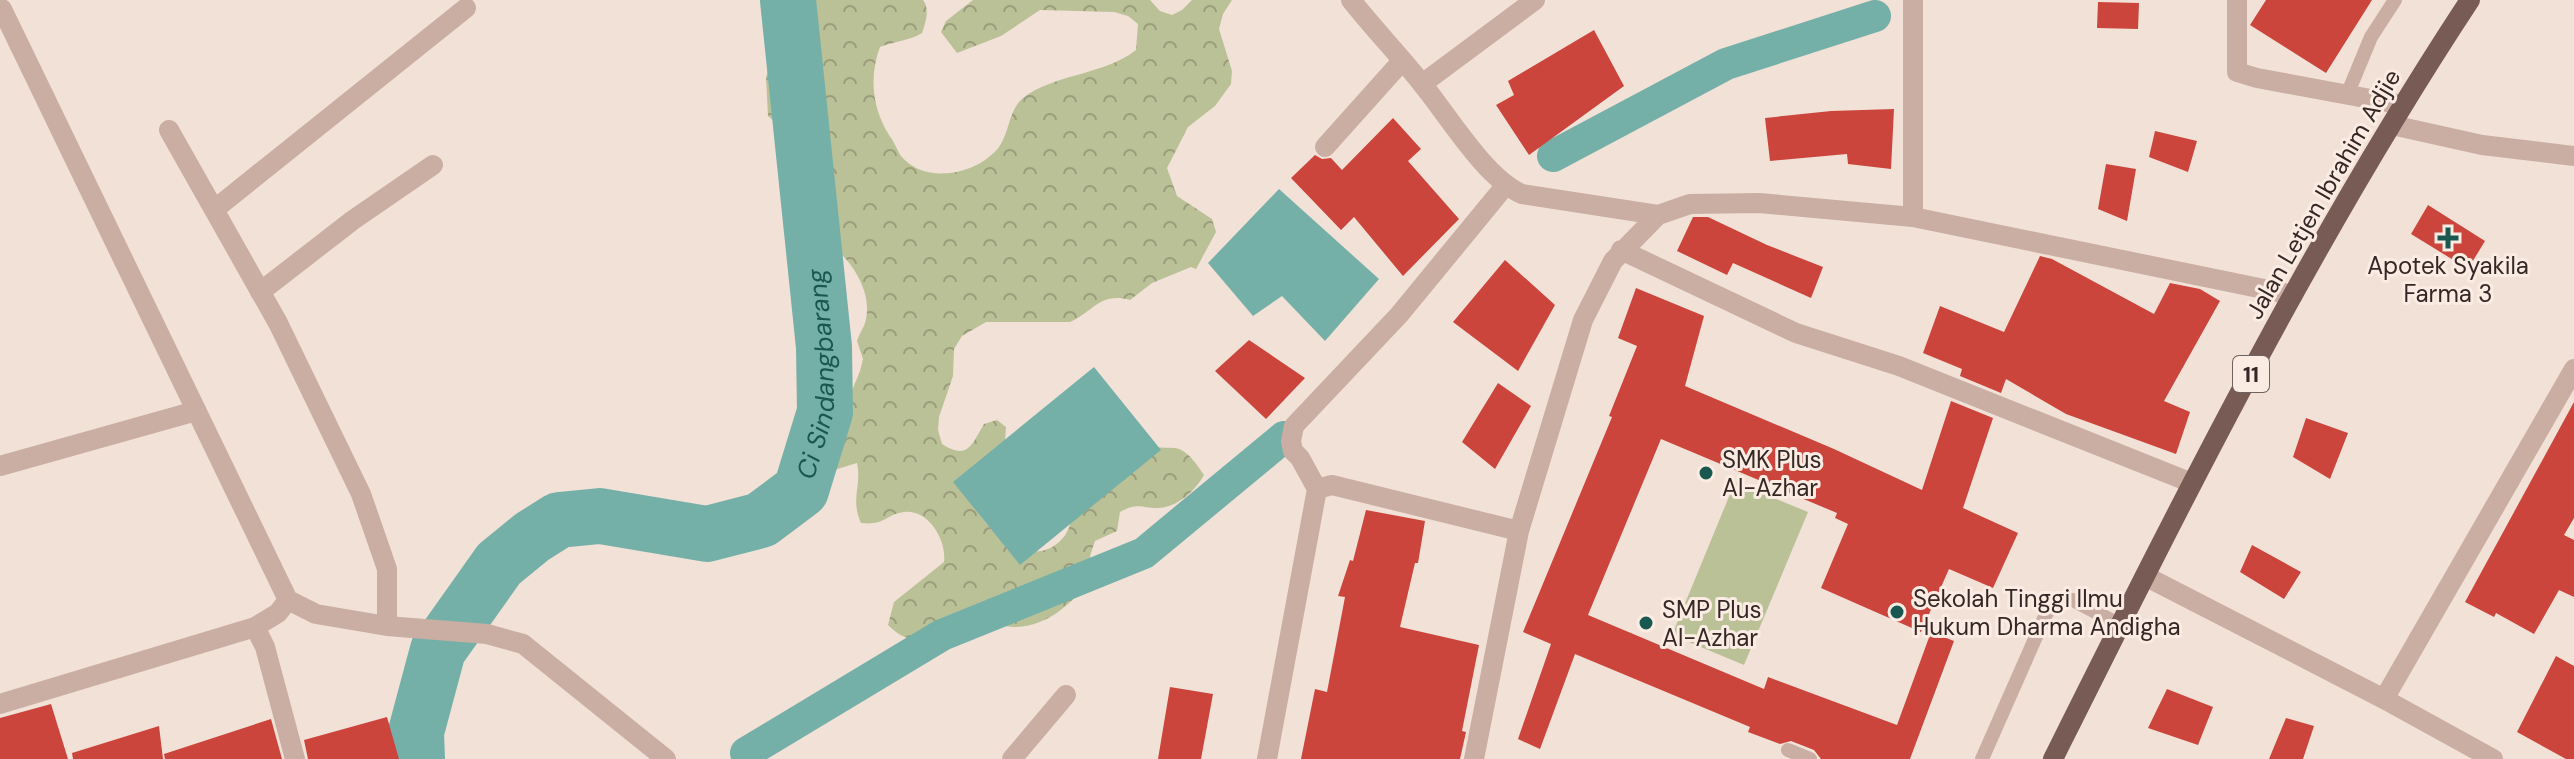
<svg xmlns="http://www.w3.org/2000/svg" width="2574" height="759" viewBox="0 0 2574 759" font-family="'DM Sans',sans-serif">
  <defs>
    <pattern id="forest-crowns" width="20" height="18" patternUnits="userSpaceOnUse" patternTransform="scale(2)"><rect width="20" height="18" fill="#bbc197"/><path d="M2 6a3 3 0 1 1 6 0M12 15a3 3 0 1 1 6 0" fill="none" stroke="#999d7b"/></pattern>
  </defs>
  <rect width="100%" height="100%" fill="#f2e1d7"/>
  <path fill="url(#forest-crowns)" d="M802,0h121c7,9 3,22 -1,33 -13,8 -27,8 -42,14 -11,29 -8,61 9,88 5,6 8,15 12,21 25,30 77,18 98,-9 11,-15 9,-36 24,-49 31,-24 81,-23 113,-48l2,-26 -10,-8 -14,-4 -74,-2 -39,26 -44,17 -16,-21 5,-11 27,-21h177l10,11 12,4 10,-5 10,-10h40l-9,14 -4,15 13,42 -1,13 -16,22 -27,21 -21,41 10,28 35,23 4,13 -20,37 -5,-2 -39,16 -22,17c-31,-8 -35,11 -60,22h-84l-24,14 -8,13 -1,27 -14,41 -1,13 4,14c26,17 30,0 42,-20l13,-4 9,7 -1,14 -31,63c13,30 59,67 88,35 11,-11 9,-29 18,-39 17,-18 49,-38 69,-55 10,4 16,2 26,3 13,2 22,17 29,27 -9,16 -26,32 -46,33 -18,0 -20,-6 -38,4l-3,19 -22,10 -5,15 4,14c-15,31 -52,63 -89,56 -12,-2 -23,-14 -35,-12 -35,5 -47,46 -82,11l6,-23 50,-40c3,-21 -15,-53 -40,-50 -18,2 -19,14 -43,11 -11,-24 1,-37 -4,-60l-26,8 -11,-25 9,-22 17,-19 14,-34 3,-12 -6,-18c2,-7 8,-15 9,-22 5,-22 -8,-47 -22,-62 -7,-8 -17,-12 -21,-22 -4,-10 0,-25 -1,-36 -3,-52 -19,-52 -54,-83l-2,-39 4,-11z"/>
  <path fill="#bbc197" d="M1735,482l73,30 -64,153 -72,-30z"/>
  <path fill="#75b0a8" d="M1279,189l100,90 -54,62 -43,-45 -29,20 -45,-53z
    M1094,367l67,83 -141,115 -67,-83z"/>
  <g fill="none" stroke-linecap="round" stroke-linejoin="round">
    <path stroke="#75b0a8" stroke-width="32" d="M1553,156l173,-92 149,-48
      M746,753l196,-118 202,-82 140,-116"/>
    <path stroke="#75b0a8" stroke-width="56" id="s1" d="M417,759l-1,-27 22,-82 61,-86 33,-27 27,-17 41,-4 107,18 54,-14 40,-30 24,-78 -1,-65 -36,-347"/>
  </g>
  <path fill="#cb453c" d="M2266,0h106l-46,73 -76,-48z
    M2098,2l41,1 -1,26 -41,-1z
    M1594,30l30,56 -95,69 -33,-50 18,-10 -6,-14z
    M1894,109l-3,60 -43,-5 -1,-10 -77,7 -5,-43 66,-7z
    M1393,118l28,31 -13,12 51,58 -56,57 -49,-59 -13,13 -50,-52 24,-23 7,4 9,-1 11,12z
    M2155,131l42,10 -9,31 -39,-15z
    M2106,164l30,5 -9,52 -29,-12z
    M2428,205l57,36 -17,28 -57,-35z
    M1693,217h15l59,28 56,22 -12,31 -78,-35 -6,12 -50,-24z
    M2040,256l12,3 102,55 16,-31 30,6 20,12 -56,100 26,11 -14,42 -110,-40 -60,-35 -5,14 -41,-17 2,-7 -39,-16 17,-47 64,26z
    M1505,260l50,45 -37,66 -65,-49z
    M1636,288l68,28 -19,70 149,63 88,41 29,-89 42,17 -30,90 55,25 -25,55 -44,-19 -28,63 -100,-44 27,-64 -13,-6 2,-5 -176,-74 -73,176 176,74 4,-12 129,48 34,-93 23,9 -44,118h-89l-7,-9 -23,-9 -11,3 -32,-12 2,-5 -175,-73 -35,95 -22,-10 33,-95 -28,-12 89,-215 -3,-1 28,-70 -19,-8z
    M1249,340l56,38 -39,41 -51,-48z
    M1498,383l33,23 -36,63 -33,-27z
    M2574,402v116l-10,17 10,5v57l-15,-7 -25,44 -38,-21 -2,4 -29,-15z
    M2306,418l42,15 -18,46 -37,-22z
    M1366,510l59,11 -7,42h-3l-15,64 79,18 -17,86 4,1 -6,27h-159l14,-70 12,3 18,-95 -7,-1 12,-36 3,1z
    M2252,545l49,27 -17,27 -44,-27z
    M2556,656l18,10v93h-8l-49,-27z
    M1170,687l43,7 -12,65h-43z
    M2167,689l46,18 -15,38 -50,-17z
    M51,704l17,55h-68v-41z
    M387,717l12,42h-91l-4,-19z
    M2286,718l28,8 -11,33h-34z
    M271,719l11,40h-117l-1,-5z
    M159,726l4,33h-90l-1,-6z"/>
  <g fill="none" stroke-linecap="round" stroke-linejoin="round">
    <path stroke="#caaea3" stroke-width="14" d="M2347,95l24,-58 24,-37
      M1788,750l22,9
      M1982,759l64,-145 12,-14h15l47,25"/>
    <path stroke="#caaea3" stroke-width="20" d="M1351,0c23,29 49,56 72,85 26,32 63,94 99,109l136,21
      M2237,0v72l20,6 146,27
      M2,9l286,591
      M1422,84l113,-84
      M2392,125l90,20 92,11
      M169,130l109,193 83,171 26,75v57
      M1325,147l77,-86
      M215,209l251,-201
      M1913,217v-217
      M1621,250l175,83 103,33 293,117
      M260,292l93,-72 80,-55
      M0,466l196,-55
      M1317,489l15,-4 187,46
      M2145,576l239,123 109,60
      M288,600l28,14 71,12 100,8 36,10 143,115
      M255,627l10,20 30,112
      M2384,699l190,-330
      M0,704l255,-77 23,-14 10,-13
      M1012,759l54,-64
      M1267,759l50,-270 -17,-31 -7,-7 -2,-10 3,-15 105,-111 106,-129
      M1474,759l45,-228 64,-211 30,-59 45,-46 32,-11 69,-1 154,14 380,78"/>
    <path stroke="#785b55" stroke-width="20" d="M2053,759c129,-258 258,-518 417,-759"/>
  </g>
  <g fill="#195851" stroke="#faece3" stroke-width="3">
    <path d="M2444 226h8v8h8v8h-8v8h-8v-8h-8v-8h8z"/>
    <circle cx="1706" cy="473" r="8"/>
    <circle cx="1897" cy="612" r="8"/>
    <circle cx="1646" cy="623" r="8"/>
  </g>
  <g text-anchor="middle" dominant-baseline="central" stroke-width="6" stroke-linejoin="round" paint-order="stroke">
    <rect fill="#faece3" stroke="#70625e" stroke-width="2" x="2233" y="356" width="36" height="36" rx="6"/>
    <g font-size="22" font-weight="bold" fill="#352725">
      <text x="2251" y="374">11</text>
    </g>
    <g font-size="24" fill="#352725" stroke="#faece3">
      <text transform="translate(2323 194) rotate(-60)">Jalan Letjen Ibrahim Adjie</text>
    </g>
    <g font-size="24" fill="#352725" stroke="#faece3" text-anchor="start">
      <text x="2448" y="265" text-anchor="middle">Apotek Syakila<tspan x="2448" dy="28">Farma 3</tspan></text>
      <text x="1722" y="459">SMK Plus<tspan x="1722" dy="28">Al-Azhar</tspan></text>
      <text x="1913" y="598">Sekolah Tinggi Ilmu<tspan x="1913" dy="28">Hukum Dharma Andigha</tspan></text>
      <text x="1662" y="609">SMP Plus<tspan x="1662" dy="28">Al-Azhar</tspan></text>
    </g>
    <g font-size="26" font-style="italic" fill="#195851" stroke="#faece3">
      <text stroke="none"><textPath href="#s1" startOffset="666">Ci Sindangbarang</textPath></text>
    </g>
  </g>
</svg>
